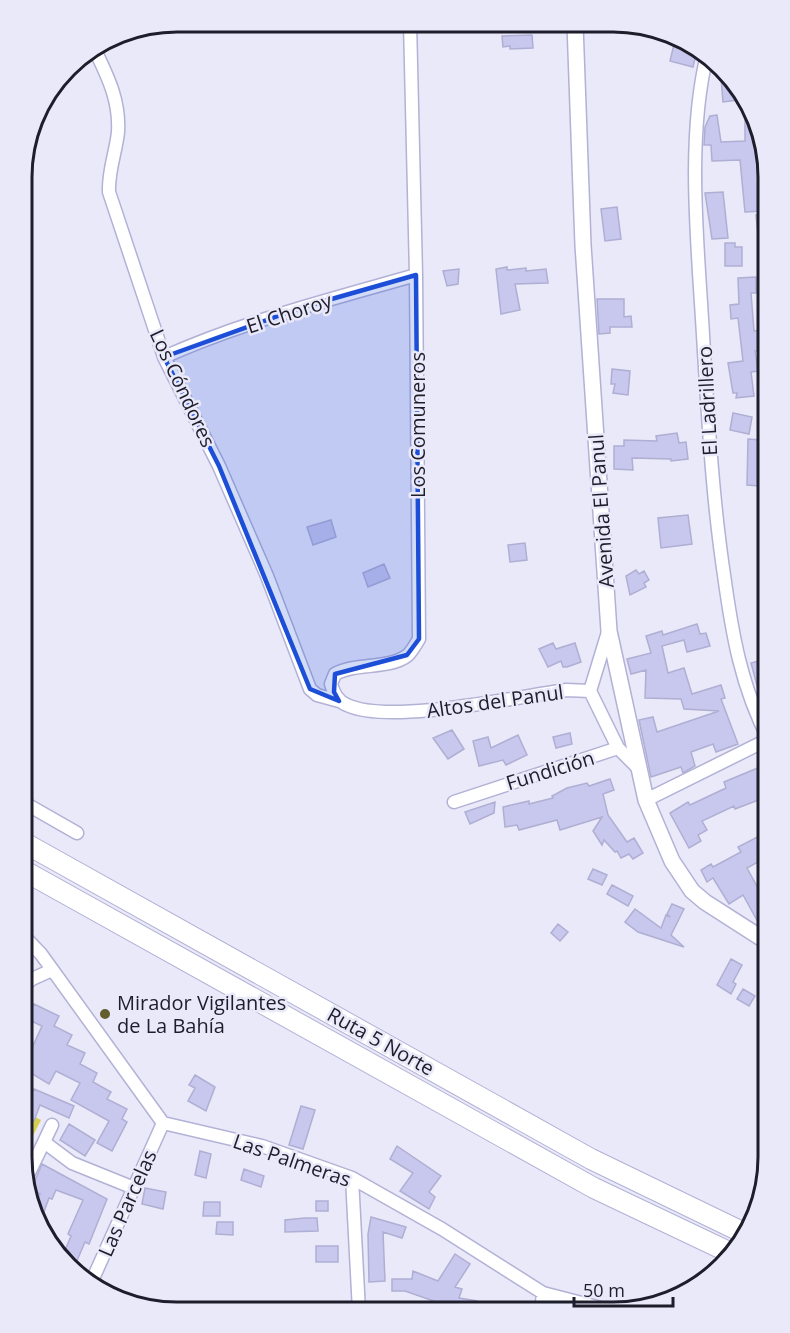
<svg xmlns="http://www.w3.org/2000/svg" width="790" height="1333" viewBox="0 0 790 1333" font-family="'Open Sans',sans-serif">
  <rect width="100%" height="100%" fill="#e9e9f9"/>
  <path fill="#d6ce4e" d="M21,1110l20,10 -15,29 -5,-2z"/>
  <path fill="#c8c7ed" stroke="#afaed3" stroke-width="1.5" d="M532,35l1,13 -23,1v-3l-7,1 -1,-11z
    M675,40l22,10 -4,17 -23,-6z
    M720,65l17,25 1,10 -15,2z
    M717,115l4,27 24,-1v-21l13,1 5,23v67l-18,1 -5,-52 -28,1 -1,-16h-7l1,-18 5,-11z
    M723,192l5,46 -16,1 -7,-46z
    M617,207l4,32 -16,2 -4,-32z
    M767,214l2,20 -11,1 -2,-20z
    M725,243h10v4h7v19h-17z
    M507,267v3l19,-2v3l20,-2 2,14 -33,1 5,26 -19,4 -5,-45z
    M459,269l-1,15 -11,2 -4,-15z
    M756,277v16h-5l3,38 7,-1 2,20 -8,1 3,20 -7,1 3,24 -18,2 1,-5h-4l-5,-30 15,-2 -5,-43 -7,1 -1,-14 9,-1 -1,-26z
    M597,299h27v18l7,-1 1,11h-22v6l-11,1z
    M612,369l18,2 -2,24 -15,-2 2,-9h-4z
    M733,413l19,4 -3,17 -19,-4z
    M677,433l2,10 7,-1 2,17 -17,2v-2l-39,-1 1,12 -19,-1v-23h10v-6l33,1 -1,-5z
    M748,439l13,1 -2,46 -12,-1z
    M688,515l4,29 -31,4 -3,-30z
    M331,520l5,17 -23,8 -6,-18z
    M525,543l2,17 -17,2 -2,-17z
    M384,564l6,14 -22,9 -5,-14z
    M636,570l3,4 5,-3 5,9 -5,3 2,4 -16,8 -4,-19z
    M697,624l3,10 6,-1 4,13 -23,6 -3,-12 -22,6 6,27 16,-5 8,26 29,-9 4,13 -4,1 17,45 -22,8 -3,-8 -22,8 4,14 -12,7 -2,-6 -30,10 -12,-57 14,-3 4,15 62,-21 -35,-2 -3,-10 -36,-1 1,-28 -15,4 -4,-15 24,-6 -5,-17 16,-5 1,4z
    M553,643l3,6 19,-6 6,19 -14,5h-4l-2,-6 -13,6 -9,-18z
    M763,660l6,22v31l-10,-20 -8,-30z
    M452,730l12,19 -16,10 -15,-21z
    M570,733l2,11 -16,4 -3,-11z
    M518,735l9,20 -21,10 -3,-5 -24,6 -6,-25 15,-4 3,11z
    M765,765l2,8 2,-1v24l-34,13 -1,-3 -32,15 5,9 -9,5 3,6 -12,7 -19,-35 18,-11 2,3 36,-17 -2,-6z
    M610,779l4,11 -11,4 5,21 19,27 7,-4 9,15 -10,6 -4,-5 -8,4 -4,-7 -2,1 -11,-12 -2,5 -9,-14 9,-14 -42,13 -3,-10 -38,10 -2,-5 -12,2 -2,-20 26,-6v3l24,-6 -1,-2 15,-8 20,-5 2,3z
    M495,802l-1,11 -24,11 -5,-12z
    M769,831v25l-22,12 17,31 5,-2v19l-11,6 -15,-27 -14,9 -16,-26 -6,4 -6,-12 10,-6 2,3 28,-15 -3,-5z
    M593,869l14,6 -5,10 -14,-6z
    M612,885l21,11 -5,10 -21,-12z
    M672,904l12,5 -13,26 13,12 -46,-15 -13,-10 10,-13 26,19 5,-13 4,2 -3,-3z
    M558,924l10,8 -8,9 -9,-8z
    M731,959l11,6 -9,17 3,2 -5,10 -14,-9z
    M743,989l12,7 -6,10 -12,-7z
    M34,1004l25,12 -5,10 18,9 -5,10 18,8 -5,11 17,9 -4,9 18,10 -4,7 20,10 -5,10 5,3 -15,29 -15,-8 12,-22 -38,-21 9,-17 -24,-12 -7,13 -28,-17v-25l11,6 10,-22 -15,-7z
    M195,1075l20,12 -9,24 -18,-10 7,-13 -6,-3z
    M34,1089l40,17 -5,12 -29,-13 -6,16 -13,-5v-13l4,1z
    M301,1106l14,4 -12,39 -14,-4z
    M69,1124l26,16 -10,16 -25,-16z
    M397,1146l44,30 -12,16 6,5 -6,12 -29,-18 13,-18 -23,-14z
    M200,1151l11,3 -5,24 -11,-3z
    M42,1164l65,35 -18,45 -4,-2 -9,21 -13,-8 8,-19 -3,-2 15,-34 -27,-10 -4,9 -3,-1 -7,19 -9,-4 7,-19 -9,-4z
    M244,1169l20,7 -3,11 -20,-7z
    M145,1188l21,4 -3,17 -21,-5z
    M316,1201h12v10h-12z
    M204,1202h16v14h-17z
    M371,1217l35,10 -4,11 -19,-6 2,49 -16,1 -1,-48z
    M305,1218h12l1,13 -33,1v-12z
    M217,1222h16v13l-17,-1z
    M316,1246h22v16h-22z
    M455,1254l15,10 -15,23 7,2 -3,9 18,3 -1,11h-11l-60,-21h-13v-12h20l1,-8 25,10z"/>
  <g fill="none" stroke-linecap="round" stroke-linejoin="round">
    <g stroke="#b2b1d6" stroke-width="15">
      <path id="minor" d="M410,22l6,253 3,364c-3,5 -7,12 -11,16 -19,15 -52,7 -73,19l-4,10c3,9 6,17 16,21 43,20 169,-8 219,-15l24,1
        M94,48c13,27 26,52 24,84 -2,20 -10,39 -9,60l55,165 55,109 48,110 43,113 7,6 22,6
        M707,55c-21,85 -9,192 -4,280 5,81 9,160 21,240 8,58 17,112 45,165
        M164,357c81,-36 168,-58 252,-82
        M608,632l-18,59 28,57
        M646,800l123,-61
        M21,801l56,32
        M454,802l164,-54 21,21
        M21,933l20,21 122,169 99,23 90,32 90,51 101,64 58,15 26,1
        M21,988l11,-9 20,-9
        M52,1125l-8,17 28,21 62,25
        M352,1178l7,133
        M26,1179l18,-37
        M91,1283l72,-160
        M541,1312l2,-19"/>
    </g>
    <g stroke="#b2b1d6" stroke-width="18">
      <path id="tertiary" d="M575,24l8,221 26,386 37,169 26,61 20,30 13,11 64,41"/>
    </g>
    <g stroke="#b2b1d6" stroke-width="22">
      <path id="trunk" d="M21,841l570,318 153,74
        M21,869l573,319 139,66"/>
    </g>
    <use href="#minor" stroke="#fff" stroke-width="12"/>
    <use href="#tertiary" stroke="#fff" stroke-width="15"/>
    <use href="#trunk" stroke="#fff" stroke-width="20"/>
  </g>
  <path fill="#1d4ed8" fill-opacity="0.2" stroke="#1d4ed8" stroke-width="4.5" stroke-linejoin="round" d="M416,275l3,364 -12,16 -72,19 -1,18 5,9 -29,-12 -91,-223 -55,-109 136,-49z"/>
  <circle fill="#625f2c" stroke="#e9e9f9" stroke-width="2" cx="105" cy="1014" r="6"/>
  <g text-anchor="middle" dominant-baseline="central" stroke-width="5" stroke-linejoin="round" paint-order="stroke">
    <g font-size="20" fill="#1d1d2b" stroke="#e9e9f9">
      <text transform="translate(289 313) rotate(-18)">El Choroy</text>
      <text transform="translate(183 388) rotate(65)">Los Cóndores</text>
      <text transform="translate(707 401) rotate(-93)">El Ladrillero</text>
      <text transform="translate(417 425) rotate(-90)">Los Comuneros</text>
      <text transform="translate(601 511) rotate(-94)">Avenida El Panul</text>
      <text transform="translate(495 701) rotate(-8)">Altos del Panul</text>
      <text transform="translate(550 770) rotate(-17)">Fundición</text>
      <text transform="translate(381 1041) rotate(29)">Ruta 5 Norte</text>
      <text transform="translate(292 1160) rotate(19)">Las Palmeras</text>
      <text transform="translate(127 1203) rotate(-66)">Las Parcelas</text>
    </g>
    <g font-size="20" fill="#1d1d2b" stroke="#e9e9f9" text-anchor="start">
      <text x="117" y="1002">Mirador Vigilantes<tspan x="117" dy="23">de La Bahía</tspan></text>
    </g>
  </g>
  <path d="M0 0H790V1333H0ZM177 32H613A145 145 0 0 1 758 177V1157A145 145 0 0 1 613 1302H177A145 145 0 0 1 32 1157V177A145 145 0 0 1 177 32Z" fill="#e9e9f9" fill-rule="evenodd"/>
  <path fill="none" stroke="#1d1d2b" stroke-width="3" d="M177 32H613A145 145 0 0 1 758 177V1157A145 145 0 0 1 613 1302H177A145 145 0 0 1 32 1157V177A145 145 0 0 1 177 32Z"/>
  <path d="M574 1297v9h99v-9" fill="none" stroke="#1d1d2b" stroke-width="3"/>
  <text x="583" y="1297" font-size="18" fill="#1d1d2b" stroke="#e9e9f9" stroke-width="4.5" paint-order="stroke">50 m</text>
</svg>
